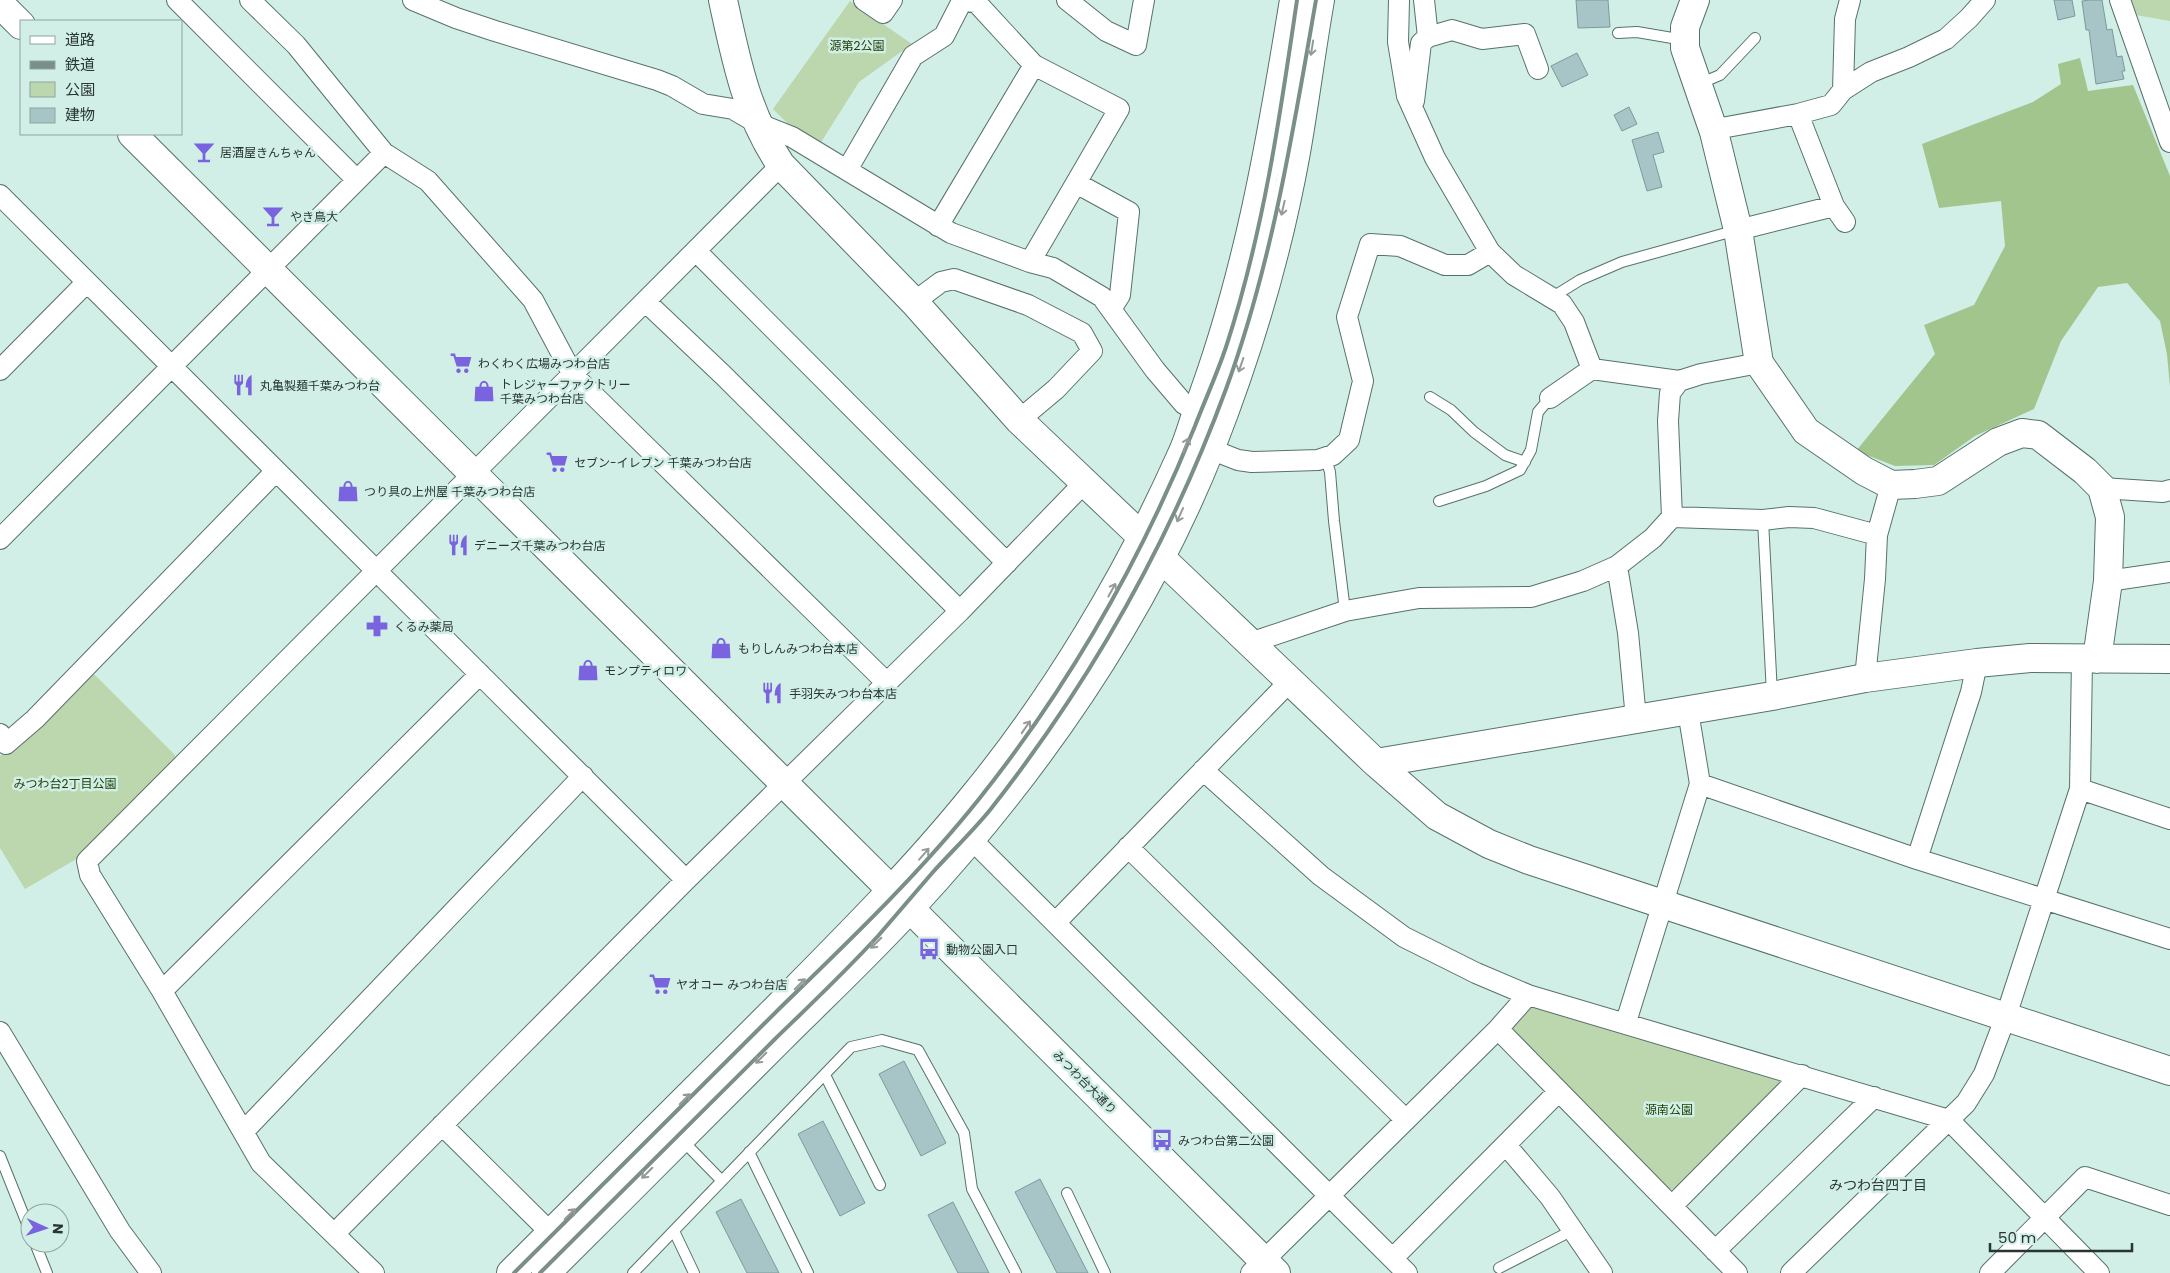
<svg xmlns="http://www.w3.org/2000/svg" width="2170" height="1273" viewBox="0 0 2170 1273" font-family="Poppins,'Noto Sans JP',sans-serif">
  <rect width="100%" height="100%" fill="#d1efe7"/>
  <path fill="#bcd6ad" d="M2126,0h44v21l-40,-7z
    M850,1l62,43 -53,38 -41,65 -20,-13 -25,-25z
    M84,675h11l80,80v9l-90,90 -60,35 -25,-41v-92z
    M1528,1002l255,80 -108,107h-11l-156,-156z"/>
  <path fill="#a2c58d" d="M2080,58l8,33 45,-6 37,91v211l-3,-33 -7,-33 -33,-38 -29,4 -37,54 -27,68 -59,27 -41,29 -39,1 -39,-15 79,-97 -11,-29 50,-20 31,-59 -4,-45 -62,7 -17,-64 111,-42 28,-18 -3,-20z"/>
  <path fill="#a7c5c7" stroke="#7c999b" d="M1576,0h32l2,27 -32,1z
    M2054,0h18l3,16 -17,4z
    M2090,0h12l5,30 5,-1 5,28 5,-1 3,15h-3l2,8 -28,5 -7,-54h-3l-4,-29z
    M1577,53l11,22 -26,12 -11,-21z
    M1629,107l8,17 -15,7 -8,-16z
    M1658,132l6,20 -11,3 9,32 -15,4 -15,-51z
    M904,1061l42,82 -25,13 -42,-82z
    M823,1121l42,82 -25,13 -42,-82z
    M1040,1179l48,94h-31l-42,-81z
    M741,1199l38,74h-32l-31,-61z
    M953,1202l36,71h-31l-30,-58z"/>
  <g fill="none" stroke-linecap="round" stroke-linejoin="round">
    <g stroke="#57726b" stroke-width="12">
      <path id="lane" d="M1618,33l19,-1 47,8
        M1699,84l21,-9 35,-37
        M1551,298l29,-18 42,-18 115,-32
        M1430,397l21,13 23,22 31,23 20,7
        M1326,459l4,13 4,49 11,90
        M1439,501l47,-15 34,-16 11,-20 7,-38 12,-14
        M1763,520l9,174
        M825,1075l55,110
        M681,1139l41,42
        M749,1152l59,121
        M0,1156l30,75
        M1067,1193l38,80
        M674,1231l20,42
        M35,1243l12,30
        M1499,1268l74,-38
        M633,1273l218,-226 31,-7 36,10 46,83 8,56 44,84"/>
    </g>
    <g stroke="#57726b" stroke-width="22">
      <path id="street" d="M177,0l180,180
        M250,0l46,45 88,108 44,28 105,119 40,75 314,308
        M413,0l43,18 39,13 162,49 15,6 31,18 30,5 24,14 35,14 159,96 79,29 23,6 49,29 53,73 29,34 13,7
        M864,0l19,13 9,-13
        M1067,0l39,31 30,14 8,-45
        M1399,0l-1,42 9,54 28,62 55,94 24,23 48,29 12,18 18,47
        M1424,0l4,37
        M2120,0l50,142
        M1843,90l2,-71 5,-19
        M1414,101l7,-58 7,-6 24,-7 30,9 43,-5 13,35
        M1798,114l36,92 11,16
        M1714,132l2,-3 82,-15 33,-9 12,-15 28,-18 38,-15 37,-18 23,-21 16,-18
        M847,170l66,-114 31,-20 18,-35 14,1 58,63 85,44 -43,74
        M0,195l686,685
        M938,226l96,-161
        M1738,230l96,-24
        M696,251l311,312
        M1030,262l46,-79 53,29 -9,83 -9,14
        M646,302l77,73 237,236
        M914,302l27,-20 13,-3 74,26 54,28 10,18 -36,38 -37,31
        M0,370l87,-88
        M1550,398l42,-29 87,12
        M1210,449l28,11 14,2 66,-2 15,-5 16,-15 14,-59 -16,-64 23,-73 30,2 45,19h23l22,-13
        M2102,488l61,4 7,-2
        M1672,517l91,3 26,-3 25,1 63,17
        M0,539l384,-386
        M1617,566l11,67 8,86
        M2108,581l62,-9
        M1250,643l95,-32 74,-13 112,-1 52,-16 34,-15 36,-28 19,-21 -4,-96 2,-28 9,-12 22,-7 58,-11
        M1865,678l10,-99 2,-44 14,-50
        M0,734l6,10 29,-25 241,-248
        M1203,770l118,106 83,61 72,36 52,22 421,125 150,153
        M1700,784l217,75 253,80
        M2080,789l90,30
        M970,838l437,435
        M1128,847l278,273
        M1917,859l54,-167 6,-29
        M1056,922l234,-241
        M162,991l318,-317
        M1626,1022l74,-238 -12,-73
        M1498,1029l239,244
        M0,1032l120,199 31,42
        M442,1125l109,108
        M243,1132l340,-356
        M1506,1145l44,52 52,76
        M1672,1206l130,-131
        M334,1234l352,-354 274,-269 125,-129
        M1715,1251l159,-154
        M1393,1258l166,-167
        M374,1273l-113,-110 -99,-172 -72,-116 -3,-14 694,-696
        M1251,1273l247,-244 30,-34
        M1791,1273l175,-170 18,-29 22,-58 74,-227 2,-130
        M1990,1273l95,-96 85,28"/>
    </g>
    <g stroke="#57726b" stroke-width="30">
      <path id="secondary" d="M723,0c13,60 23,113 58,165l133,137 105,118 122,116 20,22 215,205 61,53 52,28 40,16 641,211
        M1695,0l-10,27v21l29,84 24,98 21,133 47,68 58,40 27,14 24,-1 23,-3 60,-39 24,-9 16,2 47,36 17,17 8,29 -2,64 -11,78
        M0,4l21,21
        M132,134l1144,1139
        M1376,763l396,-67 93,-18 112,-15 53,-5 140,1
        M511,1273c86,-85 171,-171 257,-256 70,-71 142,-142 205,-220 83,-101 155,-222 208,-341 7,-14 11,-30 16,-44 51,-135 74,-270 97,-412
        M546,1273c78,-78 156,-155 234,-234 43,-43 88,-85 130,-131 124,-134 233,-290 301,-461 37,-94 67,-195 85,-295 9,-51 15,-101 24,-152"/>
    </g>
    <use href="#lane" stroke="#fff" stroke-width="10"/>
    <use href="#street" stroke="#fff" stroke-width="20"/>
    <use href="#secondary" stroke="#fff" stroke-width="28"/>
    <path stroke="#7a8f8a" stroke-width="4" d="M514,1273c90,-89 179,-178 268,-267 68,-66 138,-133 197,-207 90,-113 162,-239 216,-373 10,-26 22,-52 31,-79 37,-113 54,-230 71,-347
      M540,1273c78,-78 156,-156 234,-233 35,-34 71,-68 104,-104 18,-21 36,-42 55,-64 19,-21 39,-40 57,-62 100,-127 180,-269 236,-421 46,-125 67,-258 90,-389"/>
  </g>
  <defs><path id="oneway-shaft" d="M-6 0H5M1.5-3L5.5 0L1.5 3" fill="none" stroke-width="1.6" stroke-linecap="round" stroke-linejoin="round" transform="scale(1.25)"/></defs>
  <g stroke="#949a98">
    <use href="#oneway-shaft" transform="translate(1312 48) rotate(99)"/>
    <use href="#oneway-shaft" transform="translate(1283 208) rotate(103)"/>
    <use href="#oneway-shaft" transform="translate(1241 365) rotate(109)"/>
    <use href="#oneway-shaft" transform="translate(1186 445) rotate(-70)"/>
    <use href="#oneway-shaft" transform="translate(1180 515) rotate(114)"/>
    <use href="#oneway-shaft" transform="translate(1112 590) rotate(-61)"/>
    <use href="#oneway-shaft" transform="translate(1026 727) rotate(-55)"/>
    <use href="#oneway-shaft" transform="translate(924 854) rotate(-49)"/>
    <use href="#oneway-shaft" transform="translate(876 943) rotate(135)"/>
    <use href="#oneway-shaft" transform="translate(800 984) rotate(-45)"/>
    <use href="#oneway-shaft" transform="translate(761 1058) rotate(135)"/>
    <use href="#oneway-shaft" transform="translate(685 1099) rotate(-45)"/>
    <use href="#oneway-shaft" transform="translate(647 1173) rotate(135)"/>
    <use href="#oneway-shaft" transform="translate(570 1214) rotate(-45)"/>
  </g>
  <defs>
    <g id="bar-bare" transform="scale(1.725)"><path d="M-6-5H6L.8 .8V4.5H3.5V6h-7V4.5H-.8V.8Z" fill="#7a63de" stroke="#d1efe7" stroke-width="2.5" paint-order="stroke"/></g>
    <g id="supermarket-bare" transform="scale(1.725)"><path d="M-6-5.5h2.5l.6 2H6L4.5 2H-2.5L-4.4-4H-6ZM-1.5 3.2a1.3 1.3 0 1 0 .1 0ZM3 3.2a1.3 1.3 0 1 0 .1 0Z" fill="#7a63de" stroke="#d1efe7" stroke-width="2.5" paint-order="stroke"/></g>
    <g id="restaurant-bare" transform="scale(1.725)"><path d="M-5-6h1v4h1v-4h1v4h1v-4h1v5L-1.5 .5V6h-2V.5L-5-1ZM5-6V6H3V1.5H1.5Q1.5-4 5-6Z" fill="#7a63de" stroke="#d1efe7" stroke-width="2.5" paint-order="stroke"/></g>
    <g id="shop-bare" transform="scale(1.725)"><path d="M-5-2.5h2.3a2.7 3.5 0 0 1 5.4 0H5L5.5 6h-11ZM-1.5-2.5h3a1.5 2.3 0 0 0-3 0Z" fill="#7a63de" stroke="#d1efe7" stroke-width="2.5" paint-order="stroke"/></g>
    <g id="pharmacy-bare" transform="scale(1.725)"><path d="M-2-6h4v4h4v4h-4v4h-4v-4h-4v-4h4Z" fill="#7a63de" stroke="#d1efe7" stroke-width="2.5" paint-order="stroke"/></g>
    <g id="bus-bare" transform="scale(1.725)"><path d="M-5-6H5V4H4V6H2V4H-2V6H-4V4H-5ZM-3.5-4V0h7V-4ZM-3.5 1.2v1.5H-2V1.2ZM2 1.2v1.5H3.5V1.2Z" fill="#7a63de" stroke="#d1efe7" stroke-width="2.5" paint-order="stroke"/></g>
  </defs>
  <g fill-rule="evenodd">
    <use href="#bar-bare" x="204" y="152"/>
    <use href="#bar-bare" x="273" y="216"/>
    <use href="#supermarket-bare" x="461" y="363"/>
    <use href="#restaurant-bare" x="243" y="385"/>
    <use href="#shop-bare" x="484" y="391"/>
    <use href="#supermarket-bare" x="557" y="462"/>
    <use href="#shop-bare" x="348" y="491"/>
    <use href="#restaurant-bare" x="458" y="545"/>
    <use href="#pharmacy-bare" x="377" y="626"/>
    <use href="#shop-bare" x="721" y="648"/>
    <use href="#shop-bare" x="588" y="670"/>
    <use href="#restaurant-bare" x="772" y="693"/>
    <use href="#bus-bare" x="929" y="949"/>
    <use href="#supermarket-bare" x="660" y="984"/>
    <use href="#bus-bare" x="1162" y="1140"/>
  </g>
  <g text-anchor="middle" dominant-baseline="central" stroke-width="5" stroke-linejoin="round" paint-order="stroke">
    <g font-size="12" fill="#214104" stroke="#d1efe7">
      <text x="857" y="45">源第2公園</text>
      <text x="65" y="783">みつわ台2丁目公園</text>
      <text x="1669" y="1109">源南公園</text>
    </g>
    <g font-size="12" fill="#293532" stroke="#d1efe7" text-anchor="start">
      <text x="220" y="152">居酒屋きんちゃん</text>
      <text x="290" y="216">やき鳥大</text>
      <text x="478" y="363">わくわく広場みつわ台店</text>
      <text x="500" y="384">トレジャーファクトリー<tspan x="500" dy="14">千葉みつわ台店</tspan></text>
      <text x="260" y="385">丸亀製麺千葉みつわ台</text>
      <text x="574" y="462">セブン-イレブン 千葉みつわ台店</text>
      <text x="364" y="491">つり具の上州屋 千葉みつわ台店</text>
      <text x="474" y="545">デニーズ千葉みつわ台店</text>
      <text x="394" y="626">くるみ薬局</text>
      <text x="738" y="648">もりしんみつわ台本店</text>
      <text x="604" y="670">モンプティロワ</text>
      <text x="789" y="693">手羽矢みつわ台本店</text>
      <text x="946" y="949">動物公園入口</text>
      <text x="676" y="984">ヤオコー みつわ台店</text>
      <text x="1178" y="1140">みつわ台第二公園</text>
    </g>
    <g font-size="12" fill="#293532" stroke="#d1efe7">
      <text transform="translate(1085 1082) rotate(45)">みつわ台大通り</text>
    </g>
    <g font-size="14" fill="#293532" stroke="#d1efe7">
      <text x="1878" y="1185">みつわ台四丁目</text>
    </g>
  </g>
  <rect x="20" y="20" width="162" height="115" fill="#d1efe7" stroke="#8ea59f"/>
  <rect x="30" y="36" width="25" height="8" fill="#ffffff" stroke="#8ea59f"/>
  <text x="65" y="45" font-size="15" fill="#293532">道路</text>
  <rect x="30" y="61" width="25" height="8" fill="#7a8f8a" stroke="#8ea59f"/>
  <text x="65" y="70" font-size="15" fill="#293532">鉄道</text>
  <rect x="30" y="82" width="25" height="15" fill="#bcd6ad" stroke="#8ea59f"/>
  <text x="65" y="95" font-size="15" fill="#293532">公園</text>
  <rect x="30" y="108" width="25" height="15" fill="#a7c5c7" stroke="#8ea59f"/>
  <text x="65" y="120" font-size="15" fill="#293532">建物</text>
  <g transform="translate(45 1228) rotate(93)"><circle r="24" fill="#d1efe7" stroke="#8ea59f"/>
  <path d="M0-4L9 19L0 12L-9 19Z" fill="#7a63de"/>
  <text y="-8" font-size="14" font-weight="bold" text-anchor="middle" fill="#293532">N</text>
  </g>
  <path d="M1990 1243v8h142v-8" fill="none" stroke="#293532" stroke-width="2.5"/>
  <text x="1998" y="1243" font-size="15" fill="#293532" stroke="#d1efe7" stroke-width="4" paint-order="stroke">50 m</text>
</svg>
